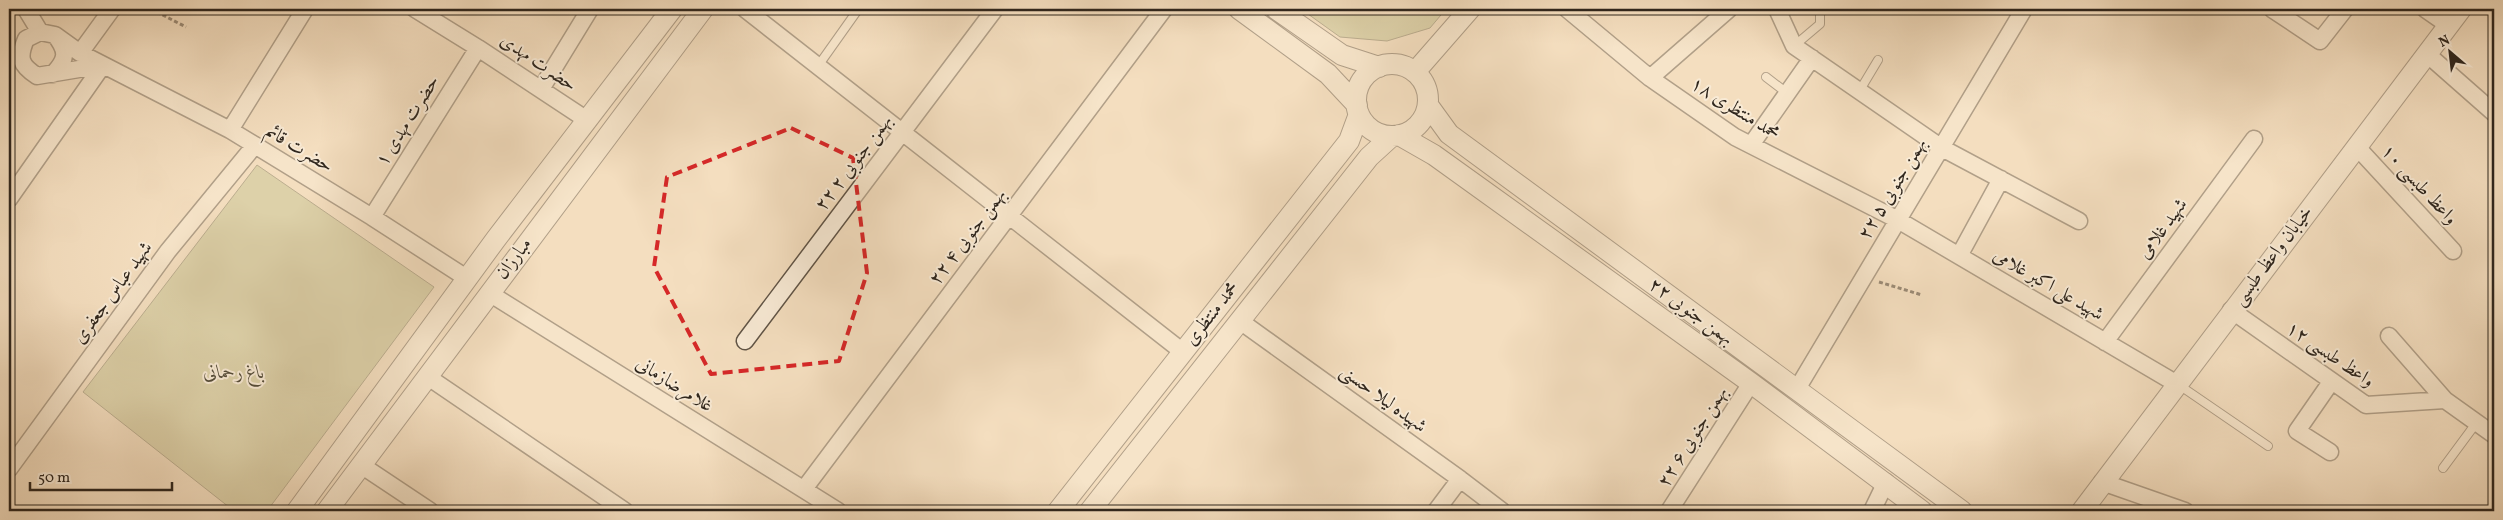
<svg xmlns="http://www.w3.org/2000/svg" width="2503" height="520" viewBox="0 0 2503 520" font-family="Vollkorn,Amiri,serif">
  <rect width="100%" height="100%" fill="#f4debf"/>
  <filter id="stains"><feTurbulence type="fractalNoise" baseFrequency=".004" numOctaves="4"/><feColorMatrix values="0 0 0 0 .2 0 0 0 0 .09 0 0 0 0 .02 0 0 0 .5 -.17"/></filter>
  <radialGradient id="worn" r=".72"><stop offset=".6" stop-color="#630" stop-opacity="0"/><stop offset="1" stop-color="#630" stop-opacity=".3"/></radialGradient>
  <path fill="#c1c08e" stroke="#787356" d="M1301,9h145l-16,19 -43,13 -47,-4z
    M257,165l177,122 -167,224h-33l-151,-119z"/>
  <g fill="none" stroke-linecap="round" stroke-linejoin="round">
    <g stroke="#605446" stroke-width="10">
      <path id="service" d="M1794,46l26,-22v-15
        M818,66l39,-55
        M1766,77l21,16
        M1860,90l18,-30
        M2179,385l89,61
        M2443,468l34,-46"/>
    </g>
    <g stroke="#605446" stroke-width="19">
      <path id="minor" d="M26,9l14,23
        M415,9l63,39 109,72
        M745,9l438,343
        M1567,9l83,69 85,59 163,83 279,164
        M1777,9l17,37 148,102 137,73
        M2272,9l48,32 25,-32
        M2425,9l23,16
        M55,35l25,18 150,77 142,87 96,62
        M80,53l32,-44
        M2427,54l67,59
        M53,74c14,-15 15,-22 2,-39l-15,-3 -14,7c-8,19 -6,26 11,37l66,-11
        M1650,78l79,-69
        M541,89l49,-80
        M230,130l75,-121
        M1751,145l61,-87
        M2356,146l97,105
        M9,199l94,-134
        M372,217l106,-169
        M1959,256l42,-77
        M489,293l349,218
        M2231,310l135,95 79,-5 49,35
        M1240,321l220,158 42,32
        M2389,336l56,64
        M745,341l250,-332
        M2105,342l149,-203
        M428,377l197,134
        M1797,389l227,-380
        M2330,452l-33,-21 34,-49
        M361,465l69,46
        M9,469l159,-218 87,-106
        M2102,482l83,29
        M804,489l360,-480
        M1436,511l24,-32
        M1669,511l82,-128
        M1872,511l14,-29"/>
    </g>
    <g stroke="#605446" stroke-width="22">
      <path id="tertiary" d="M1239,9l89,65 29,31
        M1276,9l66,46 37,12
        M1356 100a36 36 0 1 1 72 0a36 36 0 1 1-72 0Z
        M1415,72l55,-63
        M1428,105l21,29 513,377
        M1399,135l35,20 317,228 171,128
        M297,511l199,-272 176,-230
        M327,511l376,-502
        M1058,511l291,-370 10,-27
        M1090,511l279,-354 23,-21
        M2082,511l379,-502"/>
    </g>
    <path stroke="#2f261d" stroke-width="3" stroke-dasharray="4 2.5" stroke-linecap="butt" d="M151,9l35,18
      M1879,282l43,13"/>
    <use href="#service" stroke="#f8ead5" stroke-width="8"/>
    <use href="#minor" stroke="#f8ead5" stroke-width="16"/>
    <use href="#tertiary" stroke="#f8ead5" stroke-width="20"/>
  </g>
  <path d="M0 0H2503V520H0ZM791,128l62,30 14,115 -28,88 -128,13 -57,-107 13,-90z" fill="#f4debf" fill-opacity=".55" fill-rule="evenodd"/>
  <path fill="none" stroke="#d62828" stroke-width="4" stroke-dasharray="10 6" stroke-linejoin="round" d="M791,128l62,30 14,115 -28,88 -128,13 -57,-107 13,-90z"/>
  <g text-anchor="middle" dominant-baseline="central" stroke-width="4" stroke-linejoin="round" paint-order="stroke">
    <g font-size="19" fill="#2f261d" stroke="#f8ead5">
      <text transform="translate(538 63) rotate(34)">حضرت مهدی</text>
      <text transform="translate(1735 109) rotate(32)">محمد منتظری ۱۸</text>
      <text transform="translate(408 121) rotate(-58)">حضرت مهدی ۱</text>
      <text transform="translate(299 149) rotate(31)">حضرت قائم</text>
      <text transform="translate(854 163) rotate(-53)">۲۲ بهمن جنوبی ۲</text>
      <text transform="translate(2419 185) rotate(47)">واعظ طبسی ۱۰</text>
      <text transform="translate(1893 189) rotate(-59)">۲۲ بهمن جنوبی ۵</text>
      <text transform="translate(2163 229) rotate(-54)">شهید غلامی</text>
      <text transform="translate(968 237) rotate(-53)">۲۲ بهمن جنوبی ۴</text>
      <text transform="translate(2273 256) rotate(-53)">خیابان واعظ طبسی</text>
      <text transform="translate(514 259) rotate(-53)">مبارزان</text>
      <text transform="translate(2048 285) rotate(30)">شهید علی اکبر غلامی</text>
      <text transform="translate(113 293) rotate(-54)">شهید عباس جعفری</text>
      <text transform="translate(1691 312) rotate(36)">۲۲ بهمن جنوبی</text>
      <text transform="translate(1212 314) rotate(-52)">محمد منتظری</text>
      <text transform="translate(2330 355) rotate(34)">واعظ طبسی ۱۲</text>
      <text transform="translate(674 385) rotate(32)">غلامرضازمانی</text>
      <text transform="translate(1383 399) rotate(36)">شهیده لیلا حسنی</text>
      <text transform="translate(1693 437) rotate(-58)">۲۲ بهمن جنوبی ۶</text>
    </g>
    <g font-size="19" font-style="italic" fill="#544c39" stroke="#f8ead5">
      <text x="234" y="373">باغ رحمانی</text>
    </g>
  </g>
  <rect width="2503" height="520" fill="none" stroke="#f4debf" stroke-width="30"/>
  <rect x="10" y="10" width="2483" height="500" fill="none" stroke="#2f261d" stroke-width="2.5"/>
  <rect x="15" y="15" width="2473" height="490" fill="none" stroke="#2f261d"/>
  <g transform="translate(2450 52) rotate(332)" stroke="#f8ead5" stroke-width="4" paint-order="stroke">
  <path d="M0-4L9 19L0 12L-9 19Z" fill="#2f261d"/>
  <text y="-8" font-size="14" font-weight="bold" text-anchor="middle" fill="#2f261d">N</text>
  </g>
  <path d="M30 482v8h142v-8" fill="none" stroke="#2f261d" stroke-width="2.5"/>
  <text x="38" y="482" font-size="15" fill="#2f261d" stroke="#f8ead5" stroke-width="4" paint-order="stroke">50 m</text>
  <rect width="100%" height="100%" filter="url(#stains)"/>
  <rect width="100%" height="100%" fill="url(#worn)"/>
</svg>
